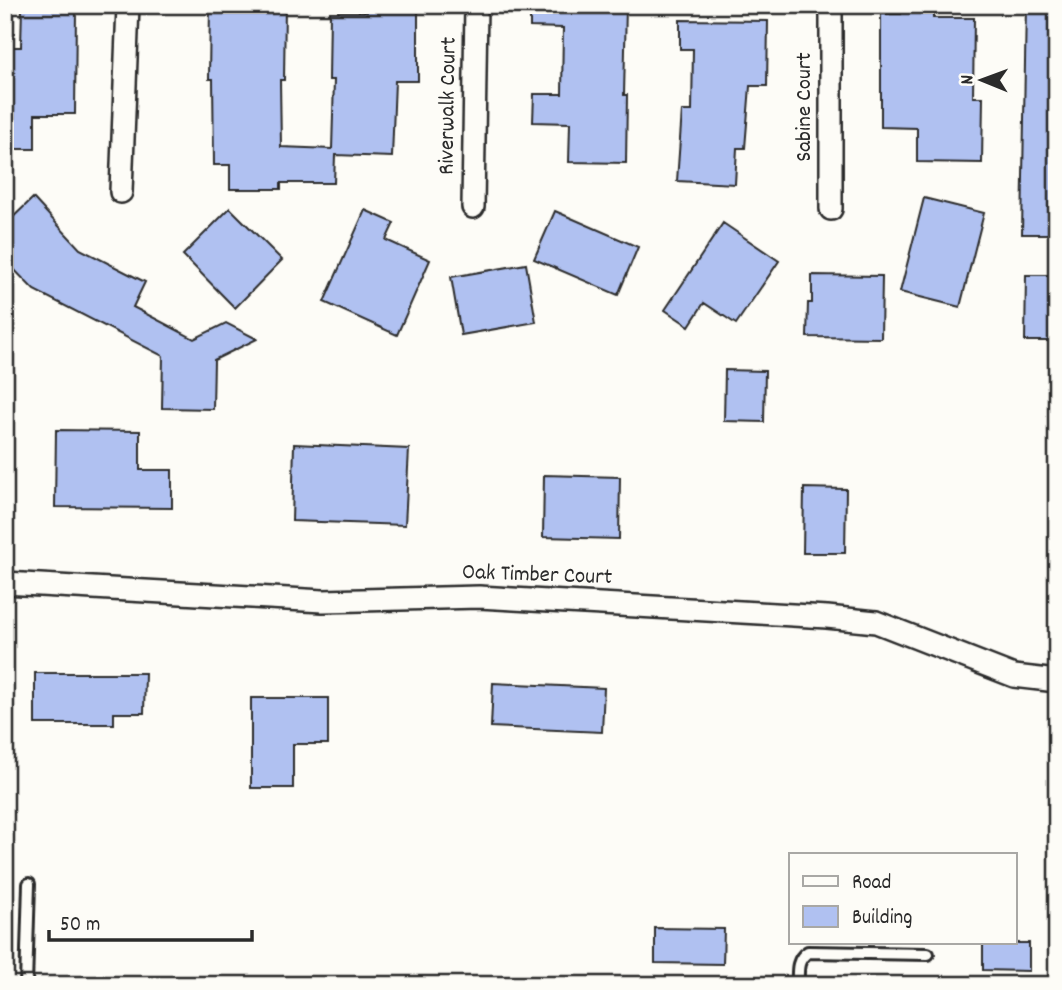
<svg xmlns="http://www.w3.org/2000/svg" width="1062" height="990" viewBox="0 0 1062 990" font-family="Dekko,sans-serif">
  <rect width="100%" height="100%" fill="#fdfcf7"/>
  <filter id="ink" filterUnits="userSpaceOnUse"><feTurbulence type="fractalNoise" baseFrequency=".0143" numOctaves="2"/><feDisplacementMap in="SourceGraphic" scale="14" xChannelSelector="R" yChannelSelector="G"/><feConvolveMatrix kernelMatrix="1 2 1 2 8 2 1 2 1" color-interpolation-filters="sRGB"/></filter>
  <g filter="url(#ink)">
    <path fill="#b0c1f1" stroke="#2b2b2b" stroke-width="2" d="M210,5h75l-1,75h-4l1,67 51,2 2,-69h-5l1,-68h37v-7h30v4h21v72h-23l-3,76 -57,-2 -1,28h-53v6h-51v-24h-16l-1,-86h-4z
      M530,5h96l-2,90h3l-1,68 -57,-1 1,-39 -37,-1 1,-28h28l1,-66 -33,-1z
      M901,5h32v13h41l-1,79h10l-1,66 -65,-1v-34l-36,-1v-113h20z
      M1026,5h31v229h-35z
      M22,7l54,1 -1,106h-40v35h-30v-102h16z
      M680,20l88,1 -1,65h-17l-5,62h-8l-2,36 -58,-3 5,-70h10l1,-62h-13z
      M33,198l47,51 65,33 -12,25 61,32 32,-16 31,16 -43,21 -1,49 -51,-1 1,-52 -129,-66 -29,-30v-35z
      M924,198l60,15 -24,94 -60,-15z
      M230,208l52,52 -47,48 -52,-53z
      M365,210l29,13 -8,17 44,20 -33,75 -73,-33z
      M555,211l83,36 -20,48 -84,-36z
      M723,223l56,38 -43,63 -32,-21 -15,23 -24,-16z
      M526,264l10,58 -75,13 -10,-58z
      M812,275l70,1 -1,62 -74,-1 1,-34h4z
      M1026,275h31v66h-32z
      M725,370l40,1 -1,51 -40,-1z
      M56,430l84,1v39h32v38l-117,-1z
      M294,444l115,5 -4,76 -113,-4z
      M544,475l76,2 -1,62 -76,-2z
      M804,488l42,1 -1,64h-42z
      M35,673h110l-1,40h-30v11h-79z
      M493,683l111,5 -2,44 -111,-5z
      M251,698h77v46h-35v44h-42z
      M655,928l69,1 -1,35 -68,-1z
      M983,943h46v28l-46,-1z"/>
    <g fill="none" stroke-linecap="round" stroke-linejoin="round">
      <g stroke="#2b2b2b" stroke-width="16">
        <path id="lane" d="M26,985l3,-101
          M798,985c0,-14 -2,-25 10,-33l120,2"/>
      </g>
      <g stroke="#2b2b2b" stroke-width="26">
        <path id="street" d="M121,192l7,-187
          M473,207l3,-202
          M831,209v-204
          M5,583l318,18 156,-4 348,20 49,5 138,54 43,5"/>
      </g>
      <use href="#lane" stroke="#fdfcf7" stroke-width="10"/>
      <use href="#street" stroke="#fdfcf7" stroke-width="21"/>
    </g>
  </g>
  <g text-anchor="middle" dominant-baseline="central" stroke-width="6" stroke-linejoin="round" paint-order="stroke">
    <g font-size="23" fill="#2b2b2b" stroke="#fdfcf7">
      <text transform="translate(449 106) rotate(-89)">Riverwalk Court</text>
      <text transform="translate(805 107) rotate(-90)">Sabine Court</text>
      <text transform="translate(537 576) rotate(2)">Oak Timber Court</text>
    </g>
  </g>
  <rect width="1062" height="990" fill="none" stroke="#fdfcf7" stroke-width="28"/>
  <rect x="14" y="14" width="1034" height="962" fill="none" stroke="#2b2b2b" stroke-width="2.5" filter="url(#ink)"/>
  <rect x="789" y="853" width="228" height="91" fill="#fdfcf7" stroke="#a9a8a5" stroke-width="2"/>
  <rect x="803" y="876" width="35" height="10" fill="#fdfcf7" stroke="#a9a8a5" stroke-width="2"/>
  <text x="852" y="888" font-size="21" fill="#2b2b2b">Road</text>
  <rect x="803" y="906" width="35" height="21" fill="#b0c1f1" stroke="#a9a8a5" stroke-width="2"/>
  <text x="852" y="923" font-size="21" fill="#2b2b2b">Building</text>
  <g transform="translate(982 80) rotate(271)" stroke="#fdfcf7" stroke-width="5" paint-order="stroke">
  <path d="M0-5L12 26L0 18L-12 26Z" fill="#2b2b2b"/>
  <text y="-10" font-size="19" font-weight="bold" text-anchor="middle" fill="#2b2b2b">N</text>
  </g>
  <path d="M49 930v10h203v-10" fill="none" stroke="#2b2b2b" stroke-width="3.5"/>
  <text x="60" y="930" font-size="21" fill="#2b2b2b" stroke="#fdfcf7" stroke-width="5" paint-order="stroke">50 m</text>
</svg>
